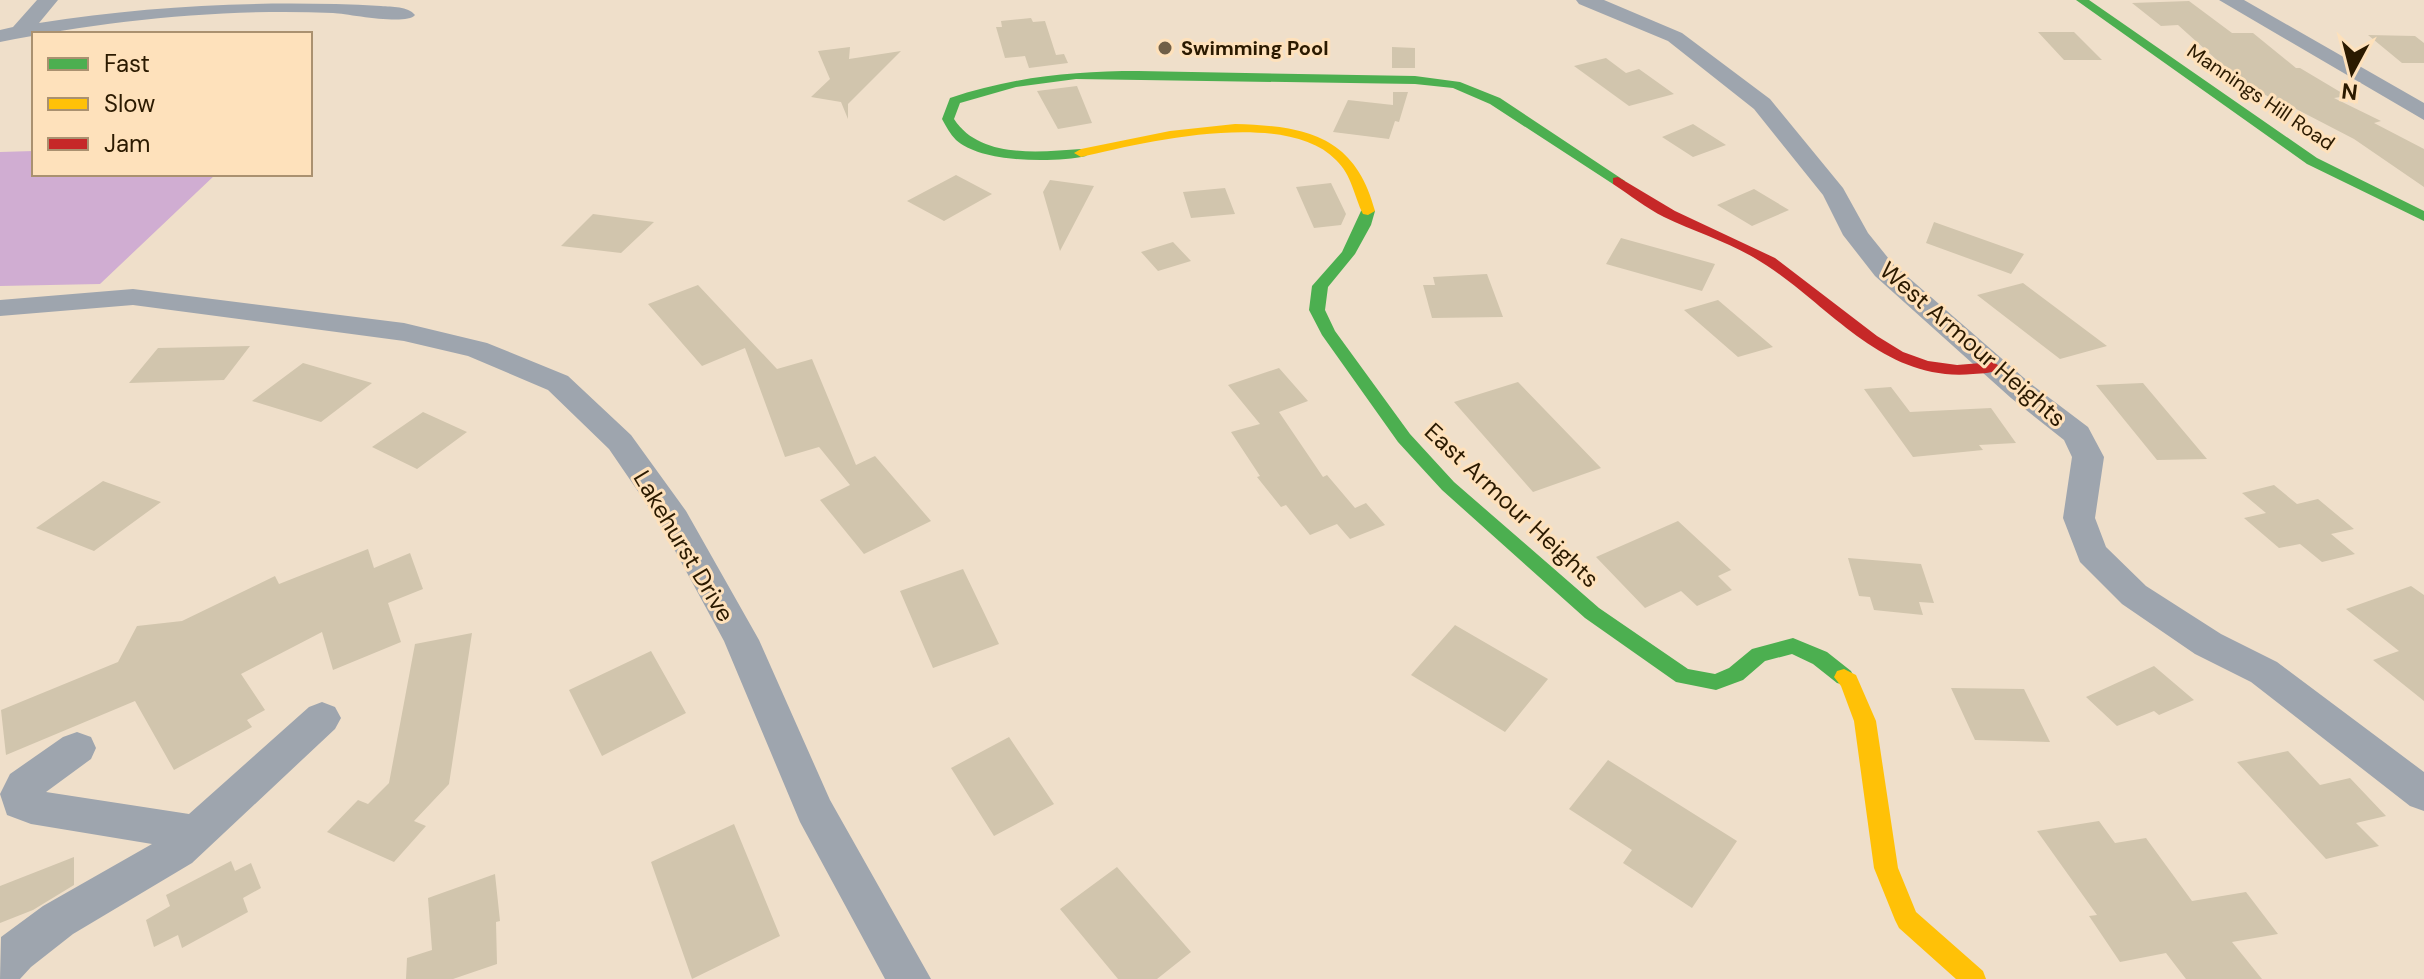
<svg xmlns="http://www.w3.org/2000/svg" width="2424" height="979" viewBox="0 0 2424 979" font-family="'DM Sans',sans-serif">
  <rect width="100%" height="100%" fill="#efdfca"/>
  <path fill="#d0add2" d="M34,151v23h182l-116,110 -100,2v-134z"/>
  <path fill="#d1c5ad" d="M2189,1l43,32h21l43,35h4l47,28 -13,2 47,23 -7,2 50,26v38l-70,-48 -75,-39h-5l-37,-22 -59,-53 -17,1 -29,-23z
    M1031,18l2,4 12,-1 11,34 8,-1 4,9 -39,5 -4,-12 -20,2 -9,-31h6l-1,-6z
    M2038,32h36l28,28h-38z
    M2368,35l47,1 9,7v20h-22z
    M850,47l-1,12 52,-8 -53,53v15l-7,-17 -30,-5 19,-18 -12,-28z
    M1392,47l23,1v20h-23z
    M1606,58l20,15 13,-4 35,25 -45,12 -55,-40z
    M1077,86l15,37 -34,6 -21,-38z
    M1393,92h15l-9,30 -4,-1 -6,18 -56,-7 15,-32 45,5z
    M1693,124l33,21 -33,12 -31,-20z
    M956,175l36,19 -48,27 -37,-20z
    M1050,180l44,6 -34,65 -17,-59z
    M1331,183l15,31 -5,11 -27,3 -18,-41z
    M1225,188l10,26 -44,4 -8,-26z
    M1754,189l35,21 -37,16 -35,-21z
    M593,214l30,4 31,4 -33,31 -60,-7z
    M1934,222l90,32 -13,20 -85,-31z
    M1621,238l94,26 -13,27 -96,-27z
    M1173,242l18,19 -33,10 -17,-19z
    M1487,274l16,43 -71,1 -9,-33h12l-2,-8z
    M2023,283l84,63 -47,13 -83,-64z
    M698,285l79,84 35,-10 44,106 19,-9 56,65 -67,33 -44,-54 30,-15 -31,-38 -34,10 -40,-109 -43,18 -54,-62z
    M1718,300l55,47 -35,10 -54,-47z
    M250,346l-26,34 -95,3 29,-35z
    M303,363l69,20 -51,39 -69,-21z
    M1279,368l29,33 -29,11 44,65 4,-2 28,33 11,-5 19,22 -35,14 -13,-15 -27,11 -24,-30 -5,2 -24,-30 3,-1 -29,-44 29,-8 -32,-39z
    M1518,382l83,86 -68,24 -79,-90z
    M2143,383l64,76 -50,1 -61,-75z
    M1891,387l19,25 81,-4 25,35 -37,2 4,5 -70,7 -49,-68z
    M423,412l44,20 -50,37 -45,-22z
    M103,481l58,21 -67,49 -58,-23z
    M2274,485l23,19 21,-5 36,30 -23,5 24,20 -33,8 -22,-18 -21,4 -35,-30 22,-5 -24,-20z
    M1678,521l53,49 -13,6 14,14 -35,16 -16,-15 -36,17 -49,-51z
    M368,549l6,19 36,-15 13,36 -35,14 13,39 -68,28 -11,-38 -81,42 24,36 -18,10 5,7 -78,43 -39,-69 -129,54 -5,-45 117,-48 19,-36 45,-5 93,-45 4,8z
    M1848,558l73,6 13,39 -15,-1 4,13 -49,-5 -4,-13 -11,-1z
    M963,569l36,75 -66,24 -33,-77z
    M2411,586l13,9v106l-51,-41 26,-9 -53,-42z
    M1455,625l93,54 -43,53 -94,-57z
    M472,633l-23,151 -35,37 12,5 -32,36 -67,-30 31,-32 10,4 21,-21 26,-139z
    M651,651l35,62 -84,43 -33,-66z
    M2154,666l40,34 -35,15 -5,-4 -37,15 -31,-29z
    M1951,688l73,1 26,53 -75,-2z
    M1009,737l45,67 -60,32 -43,-68z
    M2288,751l32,34 30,-7 36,38 -30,7 23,23 -53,13 -89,-97z
    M1608,760l129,81 -45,67 -69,-45 9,-13 -63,-41z
    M2099,821l16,22 31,-5 46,63 54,-9 32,42 -46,8 30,37h-76l-20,-26 -46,9 -31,-46 8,-1 -60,-84z
    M734,824l46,112 -88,43 -41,-117z
    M74,857v28l-41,25 -33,13v-37z
    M231,861l4,10 16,-8 10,25 -18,10 5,14 -66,36 -4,-13 -24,12 -8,-27 24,-14 -4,-11z
    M1117,867l74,85 -34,27h-39l-58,-70z
    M495,874l5,47 -4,1 1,42 -44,15h-47l1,-21 25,-8 -4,-52z"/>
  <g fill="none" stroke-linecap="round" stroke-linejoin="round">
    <path fill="#9ea5ae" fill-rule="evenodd" d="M37,0h21l-19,23c112,-18 229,-23 342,-17 11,1 27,0 34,9 -9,11 -65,-1 -82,-2 -111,-5 -228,8 -333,29v-12l13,-3z
      M1576,0h28l78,33 88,66 73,89 25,45 25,31 138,120 57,43 16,30 -9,61 11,29 40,39 75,48 56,28 147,110v39l-14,-5 -159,-124 -56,-28 -73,-50 -42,-42 -17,-44 9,-61 -8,-17 -53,-42 -136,-122 -32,-41 -20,-40 -69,-86 -86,-68 -89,-37z
      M2219,0h25l180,103v17z
      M133,289l271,34 83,20 81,33 63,59 55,76 73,129 71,160 101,179h-46l-85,-157 -76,-181 -63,-116 -52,-76 -61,-59 -80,-34 -64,-15 -271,-36 -133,11v-16z
      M322,702l13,5 6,11 -6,11 -143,134 -119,71 -42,33 -11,12h-20l1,-42 42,-31 109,-62 -121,-20 -24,-9 -7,-21 10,-20 53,-37 14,-5 14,5 5,11 -5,11 -45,33 143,22 120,-107z"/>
    <path fill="#4caf50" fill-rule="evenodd" d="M2076,0h13l228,158 107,53v10l-117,-57z
      M1138,71l277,5 45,6 40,16 125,83 -2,3h-10l-123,-80 -37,-16 -38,-4 -339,-5 -60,8 -56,16 -6,16c26,40 85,33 127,30l7,4 -2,3c-32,7 -105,7 -130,-16 -6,-6 -10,-14 -14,-21l8,-21c62,-21 123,-27 188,-27z
      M1368,207l7,4 -4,14 -16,29 -27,33 -3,23 10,21 75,103 44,48 145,126 89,61 27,5 14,-6 23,-19 41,-11 34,14 24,19 3,6 -3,6 -7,2 -7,-2 -24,-19 -21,-10 -27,7 -22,19 -27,10 -40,-8 -91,-64 -143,-128 -44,-48 -76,-107 -13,-25 3,-24 30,-34 19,-41z"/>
    <path fill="#ffc107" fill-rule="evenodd" d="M1235,124c70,2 120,11 140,87l-7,4 -5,-1c-9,-18 -11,-39 -27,-54 -50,-52 -192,-18 -255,-3l-7,-4 7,-4 89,-18z
      M1844,669l12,6 20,46 22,147 18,44 67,59 3,8h-30l-57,-51 -4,-8 -21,-52 -20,-147 -13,-35 -7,-9 3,-6z"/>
    <path fill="#c62828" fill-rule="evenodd" d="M1618,177l57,34 100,47 102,78 26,16 25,9 29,4 36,-3 8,5c-7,7 -18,6 -28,7 -94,9 -147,-75 -220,-117 -28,-16 -60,-26 -89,-40 -18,-9 -34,-22 -51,-33v-6z"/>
  </g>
  <circle fill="#705f47" stroke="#fee1bb" stroke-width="3" cx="1165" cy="48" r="8"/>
  <g text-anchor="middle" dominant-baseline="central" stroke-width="6" stroke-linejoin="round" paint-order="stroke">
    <g font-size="20" font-weight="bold" fill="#2b1a00" stroke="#fee1bb" text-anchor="start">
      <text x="1181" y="48">Swimming Pool</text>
    </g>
    <g font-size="20" fill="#2b1a00" stroke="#fee1bb">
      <text transform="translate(2261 97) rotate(34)">Mannings Hill Road</text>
    </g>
    <g font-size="24" fill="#2b1a00" stroke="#fee1bb">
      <text transform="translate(1973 344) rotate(41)">West Armour Heights</text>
      <text transform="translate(1512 505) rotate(43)">East Armour Heights</text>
      <text transform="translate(684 546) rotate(59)">Lakehurst Drive</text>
    </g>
  </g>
  <rect x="32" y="32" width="280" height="144" fill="#fee1bb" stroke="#aa9170" stroke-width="2"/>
  <rect x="48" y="58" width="40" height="12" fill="#4caf50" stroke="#aa9170" stroke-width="2"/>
  <text x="104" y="72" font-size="24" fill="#2b1a00">Fast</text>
  <rect x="48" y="98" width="40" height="12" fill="#ffc107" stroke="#aa9170" stroke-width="2"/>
  <text x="104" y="112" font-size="24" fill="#2b1a00">Slow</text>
  <rect x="48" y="138" width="40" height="12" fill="#c62828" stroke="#aa9170" stroke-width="2"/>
  <text x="104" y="152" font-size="24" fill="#2b1a00">Jam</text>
  <g transform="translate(2352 72) rotate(187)" stroke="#fee1bb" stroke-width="6" paint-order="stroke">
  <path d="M0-6L14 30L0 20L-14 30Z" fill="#2b1a00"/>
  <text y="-12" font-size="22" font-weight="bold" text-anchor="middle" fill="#2b1a00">N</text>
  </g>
</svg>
